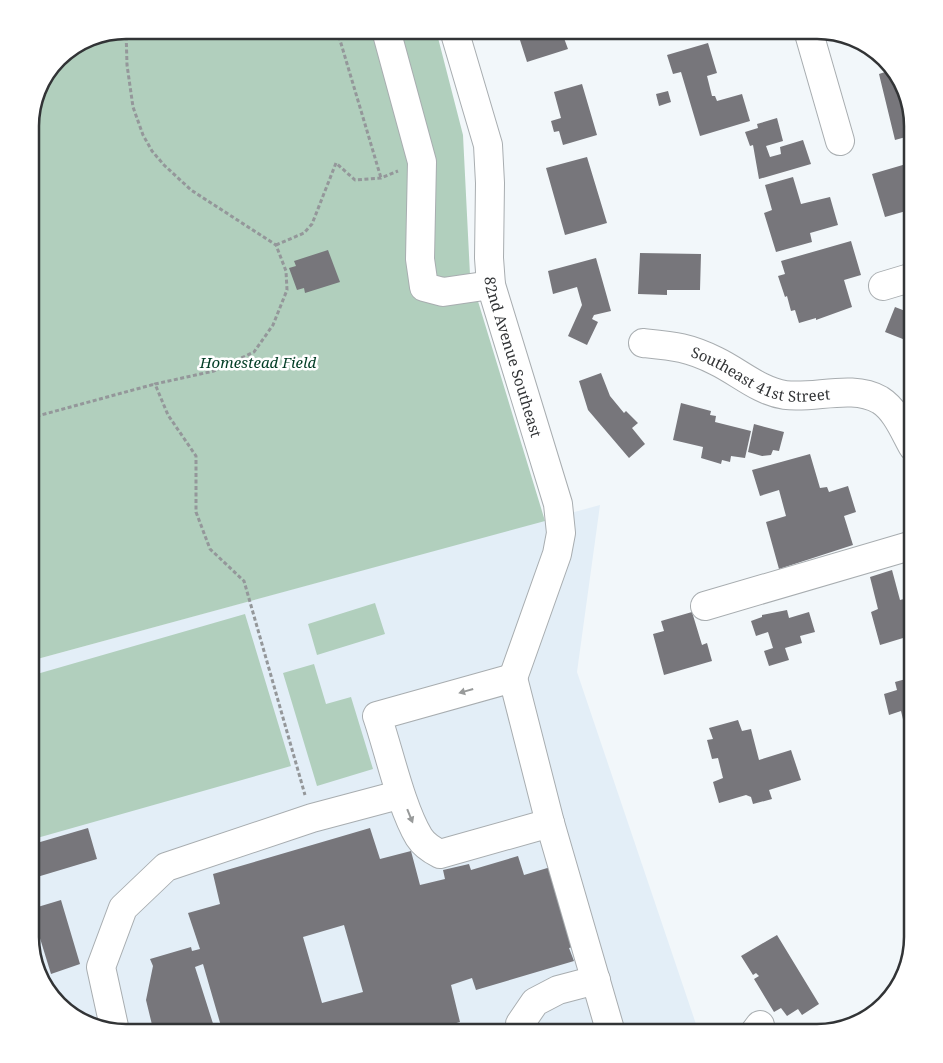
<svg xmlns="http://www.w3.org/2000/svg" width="943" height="1063" viewBox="0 0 943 1063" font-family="'Noto Serif',serif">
  <rect width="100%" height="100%" fill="#f2f7fa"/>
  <path fill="#e3eef7" d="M600,505l-23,167 122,361h-574l-42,-10 -33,-28 -20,-57v-277z"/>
  <path fill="#b1cfbd" d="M125,30h311l27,105 7,140 75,246 -515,140v-542l10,-36 22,-29z
    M375,603l10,31 -68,21 -9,-31z
    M245,614l46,152 -261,74v-164z
    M314,664l12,40 25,-7 22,72 -56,17 -34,-113z"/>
  <path fill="#77767b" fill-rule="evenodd" d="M526,30h35l7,19 -41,13 -8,-25 8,-3z
    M708,43l9,30 -10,3 5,20h3l2,5 25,-7 8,27 -50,15 -19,-64 -8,2 -6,-19z
    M894,69l19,56v10l-18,5 -16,-66z
    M582,84l15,51 -34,10 -4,-14 -5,1 -3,-11 10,-3 -7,-26z
    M668,91l3,11 -12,4 -3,-12z
    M777,118l6,23 -17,5 4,11 11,-3 -1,-7 23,-7 8,24 -52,15 -6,-34 -3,1 -5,-14 13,-4 -1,-4z
    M587,157l20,66 -42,12 -19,-67z
    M913,162v26l-3,1 3,20 -28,8 -13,-43z
    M793,177l8,27 29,-7 8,28 -28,8 2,9 -36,10 -12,-39 8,-3 -7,-25z
    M851,241l10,34 -17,5 8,27 -36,13v-2l-17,5 -4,-13 -4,1 -4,-15 -2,1 -7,-21 7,-2 -4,-13z
    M328,250l12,32 -35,11 -1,-5 -7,2 -8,-22 7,-2 -2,-5z
    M640,253l61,1 -1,36h-33v5l-29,-1z
    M596,258l15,53 -17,4 -2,4 6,3 -11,23 -19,-9 14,-31 -5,-18 -24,7 -5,-23z
    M895,307l18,7v29l-28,-11z
    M601,373l9,23 14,17 2,-2 12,12 -6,5 13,16 -16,14 -41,-48 -9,-29z
    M681,403l30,8 -1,4 6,1 -1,6 36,9 -6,27 -14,-2 -1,6 -8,-2 -1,4 -20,-6 2,-11 -30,-7z
    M754,424l30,8 -5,19 -6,-1 -2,5 -9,1 -14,-4z
    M810,454l10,34 7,-1 2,5 19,-6 8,26 -12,4 9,29 -74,24 -13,-47 20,-6 -7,-26 -19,6 -8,-26z
    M892,570l8,30 8,-2 3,10 2,-1v28l-33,10 -9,-33 7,-3 -8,-32z
    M787,610l2,8 20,-6 6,20 -15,4 2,7 -17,5 4,12 -20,6 -5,-15 9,-3 -5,-16 -12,4 -5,-15 11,-4v-2z
    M692,612l10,33 5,-2 5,18 -48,14 -11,-41 11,-3 -3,-10z
    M913,677v65l-4,2 -8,-33 -12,4 -5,-21 13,-4 -2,-8z
    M738,720l4,11 9,-2 8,31 32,-10 10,30 -32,10 3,9 -19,5 -2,-7 -5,-2 -27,8 -6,-21 10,-4 -5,-20 -6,1 -5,-19 6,-1 -4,-11z
    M913,809v22l-1,1 -5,-22z
    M88,828l9,31 -60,18 -7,-23v-9z
    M370,828l10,31 31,-8 9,34 25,-6 -2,-9 26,-6 2,6 47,-14 6,19 30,-9 24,80 -9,2 5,13 -98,29 -4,-12 -21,7 9,37 -32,9v2h-205l-20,-69 -8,3 21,66h-62l-8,-33 7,-34 -3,-7 41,-12 1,4 8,-2 -12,-36 32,-9 -7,-30zM344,925l19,67 -41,11 -19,-66z
    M61,900l19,64 -29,10 -20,-65z
    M777,935l42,69 -17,11 -4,-6 -11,7 -6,-8 -7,4 -20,-33 5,-3 -3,-3 -3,2 -12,-19z"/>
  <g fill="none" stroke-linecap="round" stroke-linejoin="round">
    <g stroke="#a8adb0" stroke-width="30">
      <g id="minor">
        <path d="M386,30l36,132 -2,97 4,28 19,5 48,-7"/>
        <path id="s1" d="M454,30l34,115 2,38 -1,75 2,27 67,219 3,29 -4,21 -44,124"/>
        <path d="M808,30l32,111"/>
        <path d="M883,286l30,-9"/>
        <path id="s2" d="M643,343c30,3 45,4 73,18 23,11 43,30 69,34 30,4 67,-11 95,5 16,10 24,31 33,47"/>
        <path d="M705,606l208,-61"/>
        <path d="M513,678l-136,38c12,35 24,91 42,121 5,8 13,13 21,17l110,-31"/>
        <path d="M513,678l37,145 61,210"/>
        <path d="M115,1031l-14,-64 22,-59 43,-41 146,-49 79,-21"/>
        <path d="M522,1033l-2,-9 15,-22 23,-12 38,-10"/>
        <path d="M754,1033l6,-8"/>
      </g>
    </g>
    <path stroke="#94979a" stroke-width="3" stroke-dasharray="4 2.5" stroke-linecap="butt" d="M126,30l1,35 6,42 10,28 9,16 12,14 27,25 85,55 10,26 1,19 -14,35 -19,27 -40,19 -59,13 13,31 28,41v56l14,37 34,32 61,214
      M337,30l44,148
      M276,245l28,-12 8,-9 24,-61 19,17 26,-2 17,-7
      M30,418l125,-34"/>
    <use href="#minor" stroke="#fff" stroke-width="28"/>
  </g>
  <defs><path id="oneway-solid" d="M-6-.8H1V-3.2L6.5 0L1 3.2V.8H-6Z" transform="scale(1.25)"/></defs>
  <g fill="#989a9a">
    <use href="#oneway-solid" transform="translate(466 691) rotate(164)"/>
    <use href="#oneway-solid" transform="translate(410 816) rotate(68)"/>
  </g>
  <g text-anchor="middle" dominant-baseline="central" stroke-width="5" stroke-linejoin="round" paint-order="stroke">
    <g font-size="15" fill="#323436" stroke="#fff">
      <text stroke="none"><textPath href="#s1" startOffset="335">82nd Avenue Southeast</textPath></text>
      <text stroke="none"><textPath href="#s2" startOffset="124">Southeast 41st Street</textPath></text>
    </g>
    <g font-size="15" font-style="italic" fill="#013c24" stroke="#fff">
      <text x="258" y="362">Homestead Field</text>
    </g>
  </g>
  <path d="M0 0H943V1063H0ZM126 39H817A87 87 0 0 1 904 126V937A87 87 0 0 1 817 1024H126A87 87 0 0 1 39 937V126A87 87 0 0 1 126 39Z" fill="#fff" fill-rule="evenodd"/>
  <path fill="none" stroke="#323436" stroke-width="2.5" d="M126 39H817A87 87 0 0 1 904 126V937A87 87 0 0 1 817 1024H126A87 87 0 0 1 39 937V126A87 87 0 0 1 126 39Z"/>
</svg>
